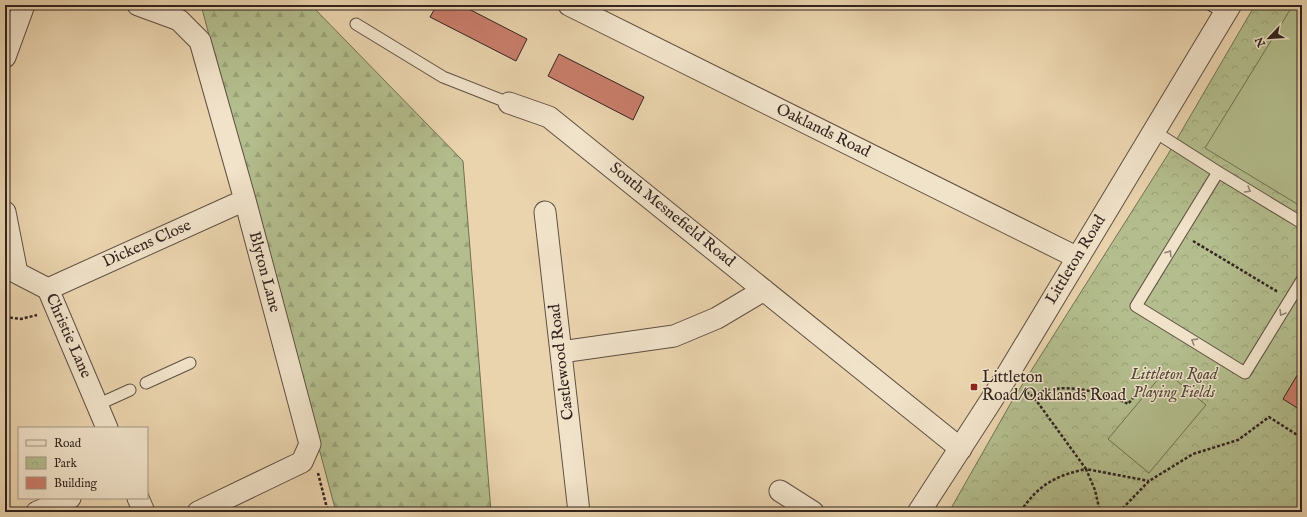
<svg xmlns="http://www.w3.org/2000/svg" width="1307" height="517" viewBox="0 0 1307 517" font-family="'IM FELL English',serif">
  <defs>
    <pattern id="forest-firs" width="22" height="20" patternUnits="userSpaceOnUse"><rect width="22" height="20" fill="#b3bd8d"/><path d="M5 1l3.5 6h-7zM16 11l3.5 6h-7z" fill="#9aa279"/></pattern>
    <pattern id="park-crowns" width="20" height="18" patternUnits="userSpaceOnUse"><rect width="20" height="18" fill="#b3bd8d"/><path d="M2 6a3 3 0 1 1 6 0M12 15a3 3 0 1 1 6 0" fill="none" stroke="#9aa279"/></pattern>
  </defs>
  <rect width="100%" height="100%" fill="#ead4ae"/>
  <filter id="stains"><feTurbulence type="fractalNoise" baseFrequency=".005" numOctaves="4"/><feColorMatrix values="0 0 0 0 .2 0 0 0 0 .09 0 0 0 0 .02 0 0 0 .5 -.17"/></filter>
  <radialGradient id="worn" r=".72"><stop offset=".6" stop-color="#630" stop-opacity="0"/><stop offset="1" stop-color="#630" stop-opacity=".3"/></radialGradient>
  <path fill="url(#forest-firs)" stroke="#727056" d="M201,5h110l152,156 28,351h-155z"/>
  <path fill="url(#park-crowns)" stroke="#727056" d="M1255,5h47v507h-353l63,-111 155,-245z"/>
  <path fill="#b3bd8d" stroke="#727056" d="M1293,5h9v202l-97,-59z
    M1165,371l41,34 -57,68 -41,-34z"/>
  <path fill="#ca7e6c" stroke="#312420" d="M437,5h24l66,34 -11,22 -86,-44z
    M559,54l85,43 -11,23 -85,-44z
    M1302,367v44l-19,-12z"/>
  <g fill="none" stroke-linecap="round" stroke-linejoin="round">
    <g stroke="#5f5044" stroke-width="13">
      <path id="service" d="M1211,5l14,8
        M356,24l87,53 66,26
        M1152,132l11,5 55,35
        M1302,223l-84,-51 -82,134 109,67 57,-93
        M146,383l44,-20
        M97,405l33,-15"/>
    </g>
    <g stroke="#5f5044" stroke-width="23">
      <path id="minor" d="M138,5l41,15 21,21 45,159 65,244 -8,18 -104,50
        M569,5l509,253
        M5,57l19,-52
        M509,103l40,14 412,332
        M5,212l12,61 31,16 59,139
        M545,212l34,300
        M48,289l197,-89
        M561,352l113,-16 43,-18 47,-28
        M780,491l33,21
        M138,498l6,14
        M37,512l33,-14"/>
    </g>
    <g stroke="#5f5044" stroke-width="24">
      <path id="tertiary" d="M919,512l86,-133 225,-374"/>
    </g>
    <path stroke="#312420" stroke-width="2.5" stroke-dasharray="3 2" stroke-linecap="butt" d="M1193,241l85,51
      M5,317l16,2 16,-4
      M1022,390l11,6 53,73 63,12
      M1033,396c25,-16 71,-4 95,8l14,-17
      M318,473l10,39
      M1022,512c1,-6 5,-9 8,-13 15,-18 33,-25 56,-30l9,21 5,22
      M1119,512l30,-31 44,-27 45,-14 31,-23 33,21"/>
    <use href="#service" stroke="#f1e3ca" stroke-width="11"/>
    <use href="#minor" stroke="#f1e3ca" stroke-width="21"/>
    <use href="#tertiary" stroke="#f1e3ca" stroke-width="22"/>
  </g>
  <defs><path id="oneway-chevron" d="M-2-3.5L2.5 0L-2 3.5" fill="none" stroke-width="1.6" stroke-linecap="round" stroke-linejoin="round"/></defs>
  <g stroke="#918475">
    <use href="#oneway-chevron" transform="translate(1248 190) rotate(31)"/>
    <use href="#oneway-chevron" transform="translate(1169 253) rotate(-58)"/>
    <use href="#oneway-chevron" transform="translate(1282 313) rotate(121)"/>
    <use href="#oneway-chevron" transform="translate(1194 341) rotate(-148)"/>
  </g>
  <rect fill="#8f2418" stroke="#f1e3ca" stroke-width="1.5" x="970" y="383" width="8" height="8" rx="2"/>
  <g text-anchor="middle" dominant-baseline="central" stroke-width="3" stroke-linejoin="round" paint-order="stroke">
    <g font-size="16" fill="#312420" stroke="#f1e3ca">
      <text transform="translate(823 131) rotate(26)">Oaklands Road</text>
      <text transform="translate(672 215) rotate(39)">South Mesnefield Road</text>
      <text transform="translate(147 244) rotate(-24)">Dickens Close</text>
      <text transform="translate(1076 260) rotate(-59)">Littleton Road</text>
      <text transform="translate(264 272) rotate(75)">Blyton Lane</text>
      <text transform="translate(68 336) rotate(66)">Christie Lane</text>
      <text transform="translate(562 362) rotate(-97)">Castlewood Road</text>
    </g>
    <g font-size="16" font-style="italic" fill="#524a3b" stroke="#f1e3ca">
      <text x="1174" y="375">Littleton Road<tspan x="1174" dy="18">Playing Fields</tspan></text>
    </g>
    <g font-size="16" fill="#312420" stroke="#f1e3ca" text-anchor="start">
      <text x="982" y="378">Littleton<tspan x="982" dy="18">Road/Oaklands Road</tspan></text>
    </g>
  </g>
  <rect width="1307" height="517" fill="none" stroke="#ead4ae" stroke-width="20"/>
  <rect x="6" y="6" width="1295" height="505" fill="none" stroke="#312420" stroke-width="2"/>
  <rect x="10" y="10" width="1287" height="497" fill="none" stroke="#312420"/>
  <rect x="18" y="427" width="130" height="72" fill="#f1e3ca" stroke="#a49786"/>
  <rect x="26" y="440" width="20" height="6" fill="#f1e3ca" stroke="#a49786"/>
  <text x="54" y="447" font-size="12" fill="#312420">Road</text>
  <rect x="26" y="457" width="20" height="12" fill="url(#park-crowns)" stroke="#a49786"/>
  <text x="54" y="467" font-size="12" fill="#312420">Park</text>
  <rect x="26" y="477" width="20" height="12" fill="#ca7e6c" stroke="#a49786"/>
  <text x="54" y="487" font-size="12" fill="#312420">Building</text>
  <g transform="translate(1269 38) rotate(245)" stroke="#f1e3ca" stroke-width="3" paint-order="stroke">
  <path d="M0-3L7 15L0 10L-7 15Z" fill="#312420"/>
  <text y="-6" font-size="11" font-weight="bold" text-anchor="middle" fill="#312420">N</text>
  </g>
  <rect width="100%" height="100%" filter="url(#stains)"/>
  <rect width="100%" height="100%" fill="url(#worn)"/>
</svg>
